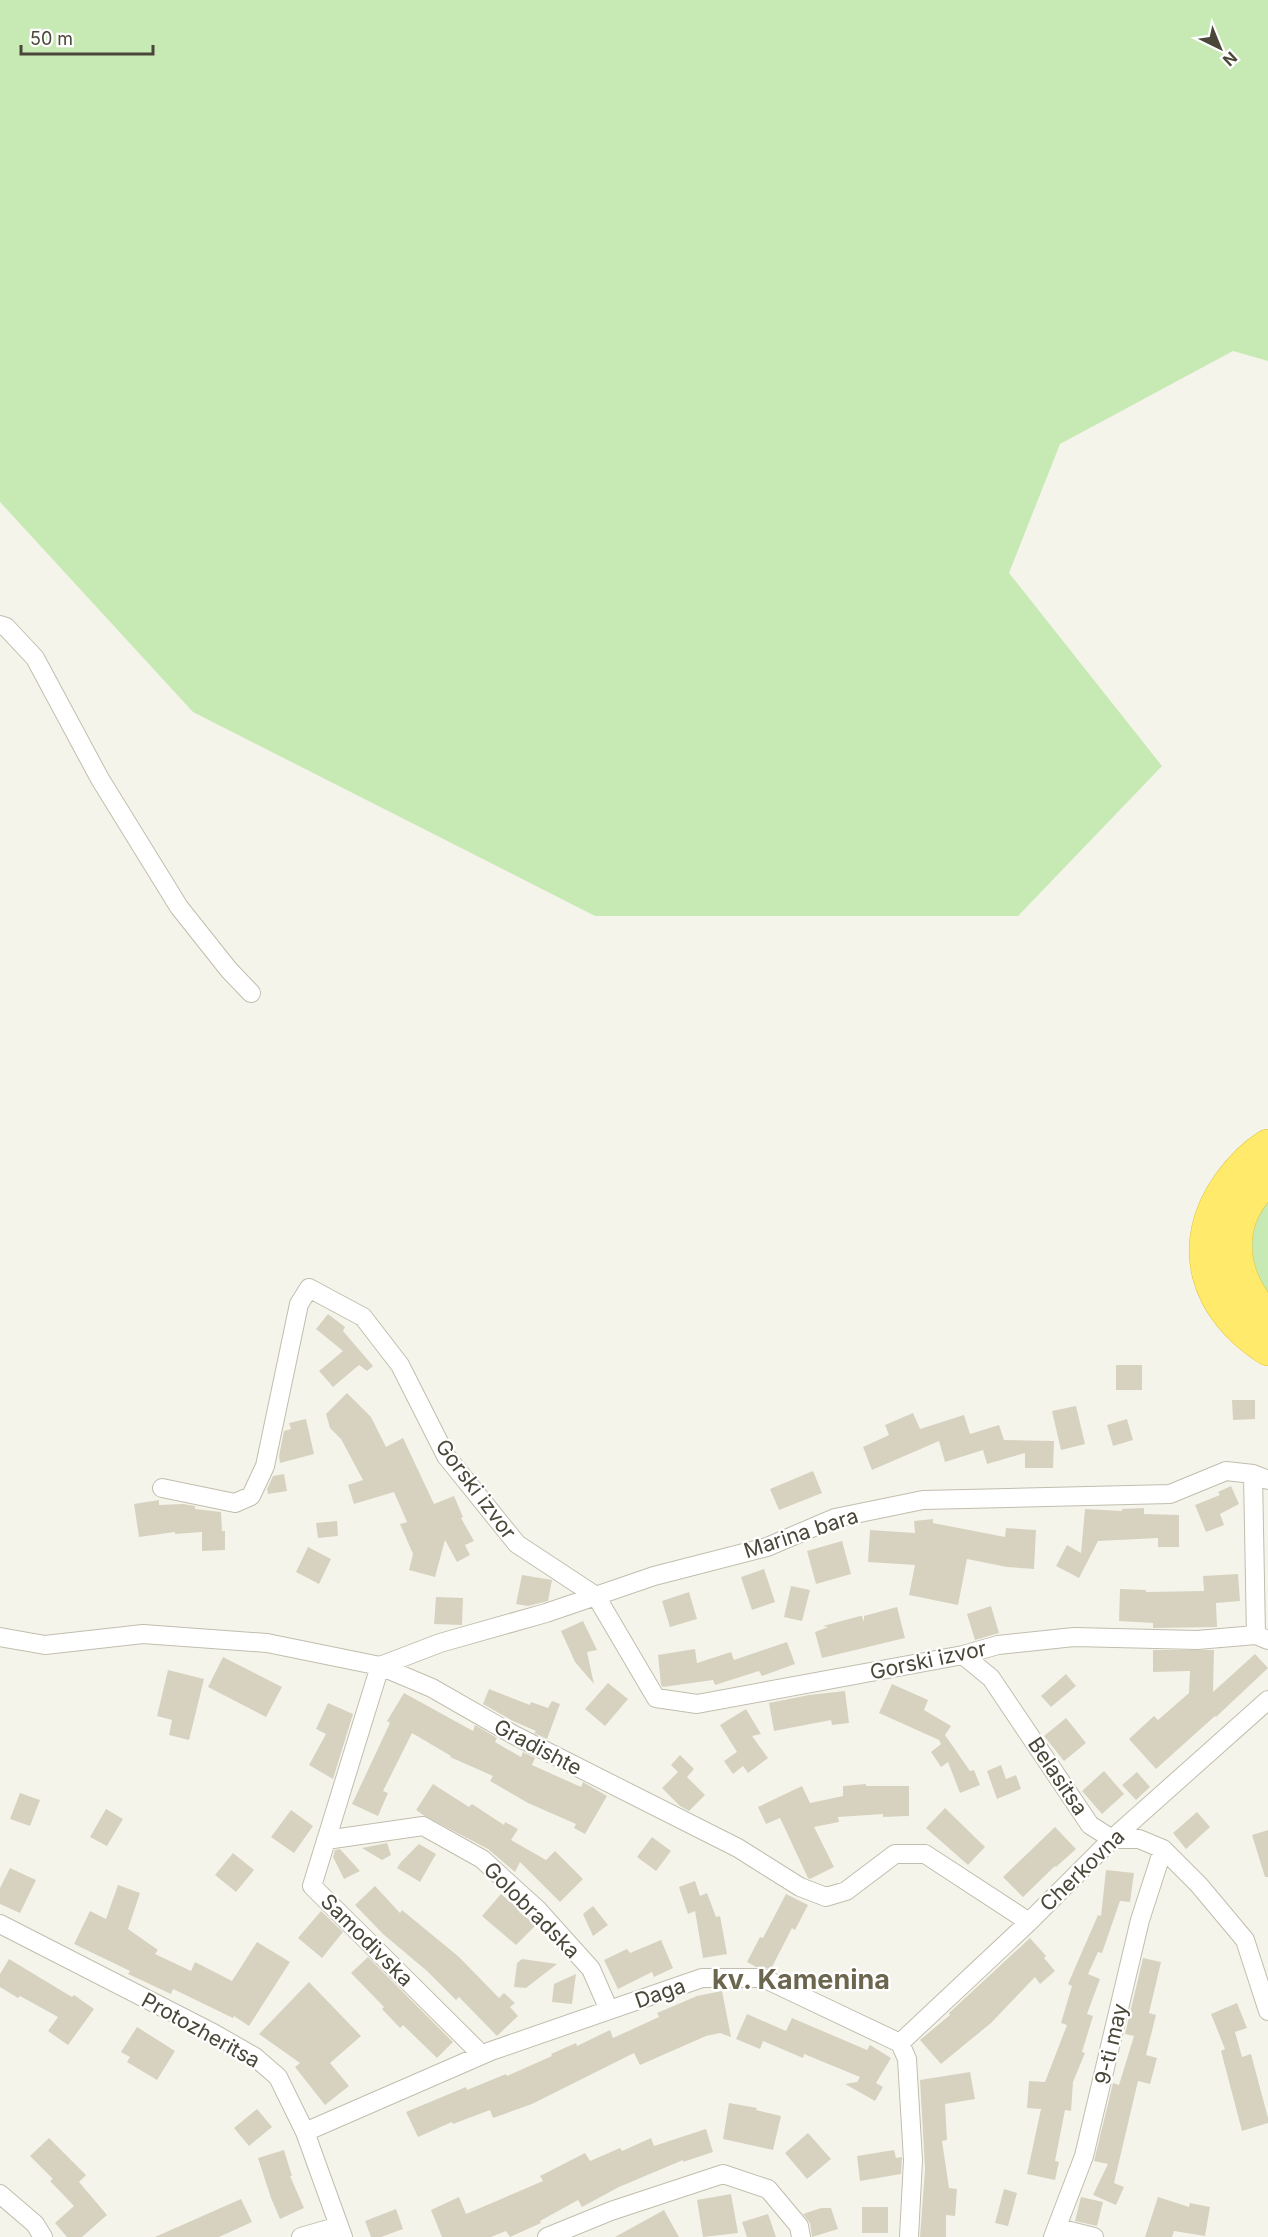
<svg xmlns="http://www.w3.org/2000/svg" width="1268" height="2237" viewBox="0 0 1268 2237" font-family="Inter,sans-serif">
  <rect width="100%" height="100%" fill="#f5f4eb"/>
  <path fill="#c7e9b4" d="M0,0h1268v361l-35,-10 -173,93 -51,129 153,193 -144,150h-423l-402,-204 -193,-210z
    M1268,1191v112l-24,-44 6,-48z"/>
  <path fill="#d7d2c0" d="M328,1314l17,13 -2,4 30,35 -6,5 -8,-6 -26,22 -14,-16 24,-20 -27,-22z
    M1116,1365h26v25h-26z
    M347,1393l24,24 15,30 17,-9 31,66 20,-8 9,21 -2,1 13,23 -9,4 5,10 -13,7 -12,-22 -10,37 -26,-7 4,-16 -13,-30 7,-2 -13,-30 -40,12 -6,-19 15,-5 -22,-41 -11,-11 -4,-14z
    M1232,1400h23v19l-22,1z
    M1076,1406l9,38 -24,6 -9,-39z
    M913,1413l7,16 44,-14 6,19 29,-9 5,15 50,1 -1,27h-28v-15l-38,11 -4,-14 -38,12 -6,-21 -67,29 -9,-23 26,-12 -4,-10z
    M306,1419l8,35 -34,9 -1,-7 5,-25 7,-2 -2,-6z
    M1127,1419l6,21 -20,6 -6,-21z
    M813,1471l9,22 -43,17 -9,-21z
    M284,1474l3,17 -19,3 -1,-5 6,-13z
    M1231,1486l8,18 -19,10 4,11 -18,7 -11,-27 25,-10 -2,-3z
    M159,1500v5l24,-1 12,2v3l26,3 1,19h3v19l-23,1v-19l-27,2v-2l-36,5 -5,-33z
    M1144,1508v6l35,1v32h-21v-9l-60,3 -19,37 -23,-12 11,-21 14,8 4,-44 37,2v-2z
    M933,1519v4l72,14 1,-9 30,2 -2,39 -27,-2 -40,-8 -9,46 -49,-10 6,-30 -47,-3 2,-32 45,3 -1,-12z
    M337,1521l1,15 -20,2 -2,-15z
    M842,1541l9,33 -35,10 -9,-33z
    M308,1547l23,12 -12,25 -23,-12z
    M764,1569l11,33 -23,8 -11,-33z
    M1238,1574l2,27 -24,2 1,24 -64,1v-5l-34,-2 1,-32 26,1v2l58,-1 -1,-15z
    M522,1575l30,5 -4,21 -20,5 -12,-2z
    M791,1586l19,4 -8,31 -18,-4z
    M689,1592l8,27 -27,8 -8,-26z
    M436,1597l27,1 -1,27 -28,-1z
    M991,1606l8,27 -24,7 -8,-26z
    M897,1607l8,31 -83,20 -7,-26 13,-5 -5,-1 37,-10h2l2,6v-6z
    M583,1621l14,29 -10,2 7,32 -19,-22 -14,-31z
    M787,1642l8,22 -33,12 -3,-5 -44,14 -2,-5 -50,7 -2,-2 -3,-30 37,-6 2,14 34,-11 3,8z
    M1153,1650h61l-1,42 42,-38 13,14 -52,49 -1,-1 -59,53 -27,-30 25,-23 4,4 31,-27 1,-22 -37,1z
    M223,1657l59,30 -16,30 -58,-30z
    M168,1670l36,9 -15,61 -20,-5 3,-15 -15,-4z
    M1066,1674l10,12 -25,21 -10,-11z
    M608,1683l20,16 -23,27 -20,-17z
    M892,1684l36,16 -4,10 27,16 -6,9 25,36 4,-1 6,15 -20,8 -12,-31 -7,5 -10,-15 10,-8 -2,-4 -60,-27z
    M489,1689l41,16 1,-3 17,6 4,-7 8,3 -13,35 -13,-6 2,-2 -23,-10 -30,-17z
    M845,1691l4,32 -17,2 -1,-5 -57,11 -5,-28 40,-8z
    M404,1693l69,38 2,-6 22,13 -2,4 26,15 2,-5 12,6 -3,7 49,22 2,-5 24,14 -22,38 -11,-6 2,-4 -48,-21 -38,-22 3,-5 -43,-19 1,-1 -39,-23 -29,58 5,2 -10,23 -26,-12 38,-81 -3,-2z
    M328,1703l25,11 -20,65 -24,-14 17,-31 -10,-5z
    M746,1709l15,25 -9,2 16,22 -20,15 -5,-7 -10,8 -9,-13 13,-9 -17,-27z
    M1066,1718l20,25 -22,18 -20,-25z
    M680,1755l14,14 -7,8 18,18 -16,16 -9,-5 -18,-18 16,-16 -7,-7z
    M1001,1765l5,14 10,-4 5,14 -24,10 -10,-28z
    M1104,1771l20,23 -22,20 -20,-23z
    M1137,1772l13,15 -14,13 -14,-15z
    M433,1784l36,23 3,-3 32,21 1,-3 13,7 -7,11 35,20 9,-9 28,28 -23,23 -40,-40 -5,10 -27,-23 -65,-34 -7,-5z
    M866,1784v2h43v30l-26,1v-3l-45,3 1,5 -25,5 20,40 -24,12 -2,-1 -28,-60 -14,6 -8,-17 44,-21 8,17 33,-7v-10z
    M20,1793l20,7 -10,26 -20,-7z
    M945,1808l40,39 -17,18 -42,-37z
    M106,1809l17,10 -16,27 -17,-9z
    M291,1810l22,16 -19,27 -23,-16z
    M1197,1812l13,15 -24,22 -13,-16z
    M1055,1827l21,22 -20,18 -1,-1 -32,31 -20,-20z
    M1268,1830v47h-3l-13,-42z
    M652,1837l19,14 -15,20 -19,-14z
    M387,1843l4,12 -9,5 -20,-12z
    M419,1844l17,10 -16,28 -23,-14 4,-6z
    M340,1849l20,22 -16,8 -11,-22 2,-7z
    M233,1853l21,17 -18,22 -21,-17z
    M10,1868l26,12 -16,33 -20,-9v-16z
    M1106,1870l28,3 -4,29 -10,-1 -18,52 -4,-1 -10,22 12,5 -13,35 6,2 -11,36 3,1 -12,29 -2,29 -6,-1 -10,51 4,1 -4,18 -28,-6 14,-65 -14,-1 2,-27 16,1 22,-57 -6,-2 11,-37 -4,-2 30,-69 3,1z
    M695,1881l5,15 7,-3 9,24 4,-1 7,38 -24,4 -8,-47 -7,3 -9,-27z
    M118,1885l22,8 -12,36 30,21 -3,4 36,17 4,-9 37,19 25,-39 33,20 -41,64 -15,-10 -1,2 -60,-29 -2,5 -43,-20 2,-3 -56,-27 16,-33 16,8z
    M375,1886l25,27 2,-3 57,47 40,41 5,-5 11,10 -5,4 8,9 -21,20 -38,-39 -3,3 -29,-29 -44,-37 -28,-29z
    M501,1894l19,16 -1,2 17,13 -20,20 -34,-29z
    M786,1894l22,11 -13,25 -3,-2 -21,41 -15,-2 -9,-5 13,-25 3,1z
    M593,1906l15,19 -15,11 -10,-22z
    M321,1911l22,21 -21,26 -24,-20z
    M1030,1938l16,18 -2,2 11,13 -15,13 -5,-7 -44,46 -50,41 -21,-24 30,-25 -1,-2z
    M661,1940l12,28 -19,9 -2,-5 -34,17 -14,-29 23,-11 3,4z
    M368,1957l85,85 -16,16 -34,-33 -3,3 -18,-19 2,-2 -33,-34z
    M1143,1958l18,4 -12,51 7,2 -10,40 11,3 -7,26 -12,-3 -24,102 10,4 -8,18 -23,-10 15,-31 -14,-3 19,-78 6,2 15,-49 -9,-2z
    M9,1959l63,38 2,-2 20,14 -26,36 -20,-14 10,-14 -38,-21 -2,2 -18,-11v-13z
    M522,1959l35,5 -31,24 -12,-1 3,-24z
    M576,1974l-4,30 -20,-2 2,-18z
    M309,1982l52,54 -31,27 19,23 -24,19 -30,-38 5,-4 -41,-29z
    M722,1991l9,46 -11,-4 -14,3 -66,29 -6,-12 -102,51 -39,14 -3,-8 -37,14 -1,-2 -34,15 -12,-25 60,-25 1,3 39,-16 1,2 45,-20 -1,-2 25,-11 1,3 33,-16 3,8 46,-21 -2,-4 40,-17z
    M1237,2003l10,25 -12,4 7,25 9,-3 17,64v5l-26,8 -21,-80 4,-2 -14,-35z
    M747,2014l39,17 6,-13 75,32 3,-5 21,13 -15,25 7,4 -8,14 -30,-17 12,-2 3,-5 -56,-23 -1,4 -40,-17 -3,8 -24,-10z
    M137,2027l38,24 -18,29 -30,-18 3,-5 -9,-5z
    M970,2072l5,27 -30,5 2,36 -5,1 7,47 8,1 -2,27 -9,-1v22h-26l5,-68 -5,-89z
    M729,2103l28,5 -1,2 25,6 -8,34 -50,-11z
    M257,2109l15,18 -23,19 -15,-18z
    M706,2129l7,23 -30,10v-2l-64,27 -37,20 -4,-7 -38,21 1,2 -31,14 -4,-6 -15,6h-49l-11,-27 28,-13 7,17 77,-33 -3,-5 45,-23 5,8 30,-13 2,3 29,-13 3,8z
    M808,2133l23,26 -24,20 -22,-26z
    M49,2138l37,37 -7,7 28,33 -25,22h-15l-12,-14 19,-17 -24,-25 3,-2 -23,-23z
    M284,2150l8,26h-2l14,32 -24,11 -9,-21 -13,-40z
    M894,2150l2,8 6,-1 -1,17 -41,7 -3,-25z
    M1004,2189l13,4 -9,33 -13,-3z
    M731,2194l7,39 -35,4 -6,-37z
    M1081,2197l22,5 -6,24 -22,-5z
    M1158,2197l31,10 1,-4 20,4 -5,29 -31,-5 -2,6h-27z
    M241,2199l11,23 -33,15h-64z
    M862,2207h26v26h-26z
    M821,2208h10l7,21 -26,8 -2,-14 -7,-9z
    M396,2209l7,20 -22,8h-10l-6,-16z
    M664,2210l15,27h-64z
    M768,2214l8,23h-29l-5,-15z"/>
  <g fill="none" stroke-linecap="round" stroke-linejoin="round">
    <g stroke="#c1bead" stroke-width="20">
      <path id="street" d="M0,625l6,2 29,31 65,121 79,128 50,63 22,23
        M1253,1474l3,161
        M162,1488l73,15 16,-7 14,-30 34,-162 10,-16 54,29 37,48 46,91 71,88 79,52 60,102 41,6 266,-49 35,-10 76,-8 123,3 59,-5 12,5
        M0,1637l45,8 98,-11 124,9 113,23 52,22 82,47 224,113 62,39 26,10 20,-6 49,-37h30l104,68
        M963,1655l28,23 99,147 22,14h27l24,10 36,36 46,55 23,71
        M326,1840l97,-14 59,33 56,51 53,59 18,41
        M0,1924l213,109 42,24 23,20 27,55 38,105
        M900,2043l129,-121 83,-83 156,-139
        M482,2055l-170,-169 68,-220 60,-23 106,-30 108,-37 113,-29 68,-29 88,-18 247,-6 56,-23 27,3 15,6
        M305,2132l186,-81 211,-73h61l137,65 7,16 6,101 -4,77
        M0,2194l35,30 8,13
        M1058,2228l36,9
        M301,2237l38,-11
        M547,2237l64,-26 112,-37 45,15 31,37 2,11
        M1053,2237l31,-81 56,-236 23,-71"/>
    </g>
    <g stroke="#dfc23b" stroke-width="34">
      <path id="highway" d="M1268,1146c-16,10 -28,23 -39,38 -44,62 -22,126 39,165
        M1268,1178c-46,41 -41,98 0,140"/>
    </g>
    <use href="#street" stroke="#fff" stroke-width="18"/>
    <use href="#highway" stroke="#ffea6c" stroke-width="33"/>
  </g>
  <g text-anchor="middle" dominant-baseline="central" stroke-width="4.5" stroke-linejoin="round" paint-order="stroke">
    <g font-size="21" fill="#4a4638" stroke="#fff">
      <text transform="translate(476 1489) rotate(53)">Gorski izvor</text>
      <text transform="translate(801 1533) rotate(-18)">Marina bara</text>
      <text transform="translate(928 1660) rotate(-12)">Gorski izvor</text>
      <text transform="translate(538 1747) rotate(28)">Gradishte</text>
      <text transform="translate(1058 1776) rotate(56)">Belasitsa</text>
      <text transform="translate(1082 1870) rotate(-44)">Cherkovna</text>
      <text transform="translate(532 1910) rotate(45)">Golobradska</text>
      <text transform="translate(367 1940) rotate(45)">Samodivska</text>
      <text transform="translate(660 1993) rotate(-19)">Daga</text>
      <text transform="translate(201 2030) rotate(29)">Protozheritsa</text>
      <text transform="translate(1111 2044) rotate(-77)">9-ti may</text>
    </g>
    <g font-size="27" font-weight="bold" fill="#6d664f" stroke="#fff">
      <text x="801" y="1979">kv. Kamenina</text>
    </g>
  </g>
  <g transform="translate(1220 48) rotate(137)" stroke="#ffffff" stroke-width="4.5" paint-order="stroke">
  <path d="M0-4.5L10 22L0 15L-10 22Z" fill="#4a4638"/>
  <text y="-9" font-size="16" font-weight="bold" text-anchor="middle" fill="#4a4638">N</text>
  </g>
  <path d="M21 45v9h132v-9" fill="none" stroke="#4a4638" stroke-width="3"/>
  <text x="30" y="45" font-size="18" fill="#4a4638" stroke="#ffffff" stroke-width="4.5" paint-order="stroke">50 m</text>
</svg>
